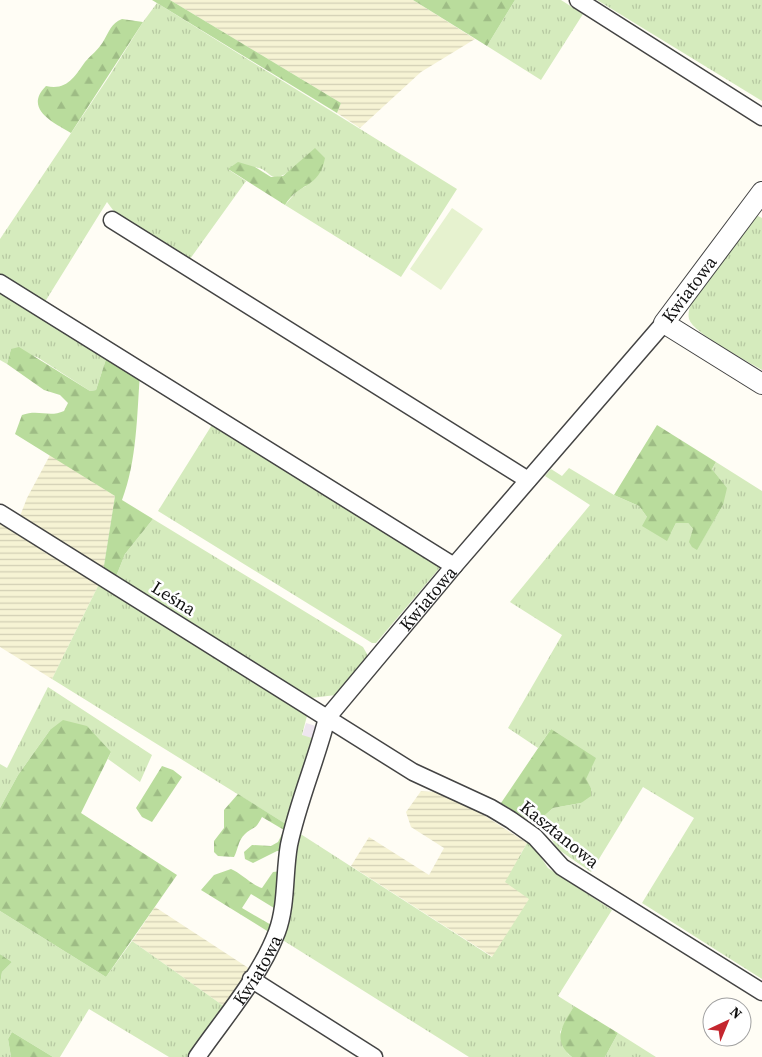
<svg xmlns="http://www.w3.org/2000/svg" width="762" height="1057" viewBox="0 0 762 1057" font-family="'Source Serif 4',serif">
  <defs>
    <pattern id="farmland-rules" width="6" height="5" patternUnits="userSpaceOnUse" patternTransform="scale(1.25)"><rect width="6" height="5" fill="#f6f3d4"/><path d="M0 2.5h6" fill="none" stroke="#d2cfb5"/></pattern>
    <pattern id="grass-tufts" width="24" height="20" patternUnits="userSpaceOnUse" patternTransform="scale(1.25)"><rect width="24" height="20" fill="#d5ebbd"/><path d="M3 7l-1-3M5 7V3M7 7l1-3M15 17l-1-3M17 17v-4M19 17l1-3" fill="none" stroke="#b6c8a1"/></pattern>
    <pattern id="forest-firs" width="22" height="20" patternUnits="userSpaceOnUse" patternTransform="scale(1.25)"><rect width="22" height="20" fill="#b9dc9c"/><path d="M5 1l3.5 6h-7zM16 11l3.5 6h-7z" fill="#9ebc85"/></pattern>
  </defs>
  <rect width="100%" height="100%" fill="#fffdf5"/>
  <path fill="#eee6ef" d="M306,723l10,3 -4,12 -10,-2z"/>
  <path fill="url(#farmland-rules)" d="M170,0h243l62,39 -54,33 -61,56 -23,-15 4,-10z
    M50,455l65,41 -12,76 -68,-43 -4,-8 -11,-5 7,-18z
    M0,520l36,22 1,5 10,7 5,-2 48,30 -48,97 -52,-32z
    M421,791l14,1 24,7 68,44 -7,12 10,44 -37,58 -142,-91 18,-29 60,38 15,-27 -33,-21 -5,-15z
    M155,907l95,62 -25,38 -93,-66z"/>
  <path fill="url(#grass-tufts)" d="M515,0h46l22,14 -42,66 -54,-34z
    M597,0h165v101z
    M157,3l300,186 -56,88 -116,-72 11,-13 10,-6 -10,-20c-29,24 -22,2 -43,1 -7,-1 -16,2 -24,3l17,11 -56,78 -74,-45 -9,-12 -64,103 -43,-28v-38l108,-161 35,-56z
    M756,215l6,3v152c-15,-9 -68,-36 -73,-51 -2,-9 3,-17 8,-25z
    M0,286l108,67 -12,37 -6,1 -53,-34 -26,-8 -4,15 -7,-4z
    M215,420l228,144 -67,79h-4l-214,-132z
    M716,462l46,29v488l-120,-76 52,-85 -51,-31 -52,85 -35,-24 -9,-18 -12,-6 18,-16 28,-5 10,-15 -40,-59 -13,19 -30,-20 54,-93 -52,-33 80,-97 -45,-29 6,-7 11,7 7,-8 45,27 25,11 8,11 24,16 5,-10h12l5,6 -1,6 8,9 23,-39 -1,-23 -10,-13z
    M153,519l210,128 4,7v7l-31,34 -25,3 -196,-119 10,-25z
    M100,582l208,130 -6,23 10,3 -23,88 -237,-147z
    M48,687l104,68 -12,27 -32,-23 3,-7 -61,-22 -32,45 -18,33v-44l7,4z
    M299,833l193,124 37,-58 -24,-17 22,-39 4,-1 17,26 64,42 -54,86 16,10 -14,26 8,22 4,3h-103l-188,-118z
    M0,911l106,66 26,-36 93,66 -15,24 -4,-1 -19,27h-18l-80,-48 -29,48h-7l-41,-25 -4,7 3,18h-11v-73l2,-12 10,-10 -12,-8z
    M618,1033l38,24h-51z"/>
  <path fill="url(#forest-firs)" d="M152,0h18l171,103 -4,10z
    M413,0h102l-28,46z
    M122,19l21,3 -72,111c-17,-10 -48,-24 -25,-47 21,5 29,-10 39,-24 6,-7 13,-12 18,-20 6,-10 8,-19 19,-23z
    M315,148l10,10c-6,31 -26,24 -40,47l-57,-36 10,-7 17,5 16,10 12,-1z
    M19,347l71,44 6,-1 12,-37 32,20c-3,41 -3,88 -18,127l31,19 -28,35 -10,25 -12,-7 12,-76 -100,-62 7,-19c17,-6 27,3 42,-4l4,-8 -8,-8 -16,-5 -37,-26 4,-15z
    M657,425l59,37 -4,7 15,19 -4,17 -26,45 -5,-3 -3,-5 4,-13 -5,-6h-12l-9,18 -25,-15 5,-9 -8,-11 -25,-11z
    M63,720l24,6 24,26 -30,61 96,62 -71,102 -106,-66v-103l18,-33 32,-45z
    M551,729l45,29 -10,21 5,9v8l-10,7 -28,5 -18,16 -34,-21z
    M162,766l11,4 9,7 -30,45 -10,-5 -6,-9z
    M238,794l51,32 -5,25h-7l-24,12 -8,-4 -1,-7 8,-7 19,1 7,-4 6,-12 -22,-13c-8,15 -7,8 -17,17 -7,6 -7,16 -11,23l-16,-1 -4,-4v-11l10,-13v-18z
    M231,869c10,4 22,17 31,19l11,-16 9,-1 -8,37 -23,-14 -9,14 31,18 -1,8 -71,-44 13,-15z
    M0,954l12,8 -10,10 -2,12z
    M574,1006l44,27 -13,24h-33c-21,-18 -9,-32 2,-51z
    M12,1032l41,25h-42l-3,-18z"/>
  <path fill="#e6f2cf" d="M452,208l31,21 -42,61 -31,-21z"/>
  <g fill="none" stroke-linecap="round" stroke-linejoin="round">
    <g stroke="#444" stroke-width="19">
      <g id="minor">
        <path d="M578,0l184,117"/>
        <path d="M112,220l416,260"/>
        <path d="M0,283l454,283"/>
        <path d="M0,513l413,259 78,36 20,12 24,17 27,30 200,125"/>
        <path d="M251,979l123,78"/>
        <path id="s1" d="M197,1057c27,-39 63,-80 80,-125 10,-27 7,-59 12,-87 9,-43 27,-84 38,-127l127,-152 210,-243"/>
      </g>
    </g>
    <g stroke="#444" stroke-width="22">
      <path id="tertiary" d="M762,192l-98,131 98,61"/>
    </g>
    <use href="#minor" stroke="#fff" stroke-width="16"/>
    <use href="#tertiary" stroke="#fff" stroke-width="20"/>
  </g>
  <g text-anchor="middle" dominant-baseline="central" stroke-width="5" stroke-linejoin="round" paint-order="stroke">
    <g font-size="18" fill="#111" stroke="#fff">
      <text transform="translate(689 289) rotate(-53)">Kwiatowa</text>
      <text stroke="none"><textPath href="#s1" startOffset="526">Kwiatowa</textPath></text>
      <text transform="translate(174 598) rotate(32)">Leśna</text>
      <text transform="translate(560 834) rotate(39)">Kasztanowa</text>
      <text stroke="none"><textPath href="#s1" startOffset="106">Kwiatowa</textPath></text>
    </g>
  </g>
  <g transform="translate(727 1022) rotate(44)"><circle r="24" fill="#ffffff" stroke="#a0a0a0"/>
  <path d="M0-4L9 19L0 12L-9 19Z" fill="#c4262e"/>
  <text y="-8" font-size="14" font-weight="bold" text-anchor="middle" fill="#111111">N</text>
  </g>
</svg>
